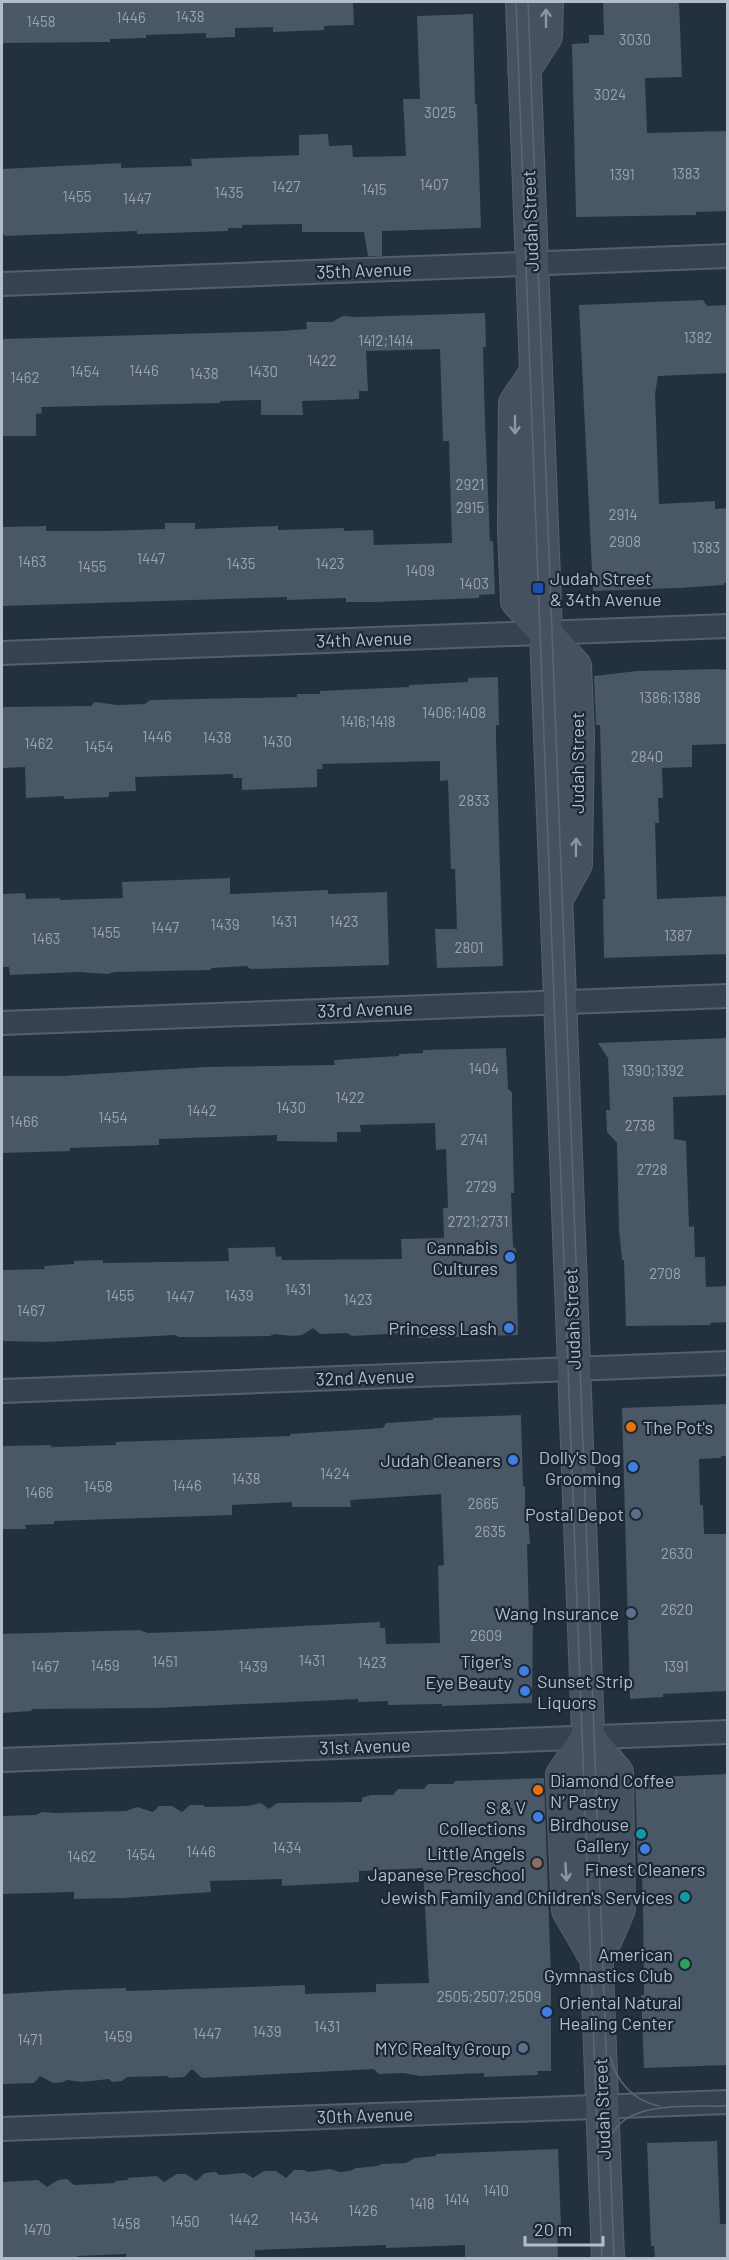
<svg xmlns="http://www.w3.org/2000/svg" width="729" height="2260" viewBox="0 0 729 2260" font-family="Barlow,sans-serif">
  <rect width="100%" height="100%" fill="#23303e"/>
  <path fill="#495767" d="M2,2h351l1,23 -30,1v4l-51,2v-5l-38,1v9l-29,1v-5l-60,2v3l-36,1v3l-108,1z
    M603,2h76l3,75 -37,1 2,55 81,-2v80l-32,1v3l-120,2 -4,-173 17,-1v-8h15z
    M473,14l2,90h2l4,124 -99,3v25h-14l-4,-24h-62v-8l-60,1v3h-14v3l-91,3v-3l-133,5v-2h-2v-65l119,-6v5l71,-2 -1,-7 108,-4v-20l29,-1 1,12 23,-1 1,12 53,-1 -3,-57h17l-3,-83z
    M703,300l4,6 21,-1v68l-70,3 -3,18 4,110 56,-3v8l13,-1v75h-4v2l-45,3 -86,3 -14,-286z
    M485,313l1,34h-3l2,76 5,118h3l2,53 -16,1v3l-104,4h-29v-4l-59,2v-3l-285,9v-79l44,-1v5h59l60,-2v-6h30v6l83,-3v4l66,-2v3l29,-1 1,15 78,-2 -3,-102h-6l-3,-92 -74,2 2,40h-9v8l-57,2 1,14h-42v-15l-41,1v2l-179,4 1,6 -6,1v22h-34v-97l280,-8 25,-2 -1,-7h26l11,-6 13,1z
    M716,669l12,1v74l-36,1v22l-30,1 1,30h-5l1,25h-4l2,76 71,-3v58l-124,4 -1,-59h2l-5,-174h-4l-2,-49 43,-5z
    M498,677l1,48h-3v14l7,227 -66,2 -2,-39h22l-2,-60h-4l-3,-89 -8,1v-20l-118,3 1,5h-6v18l-75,3v-12h-9v-4l-98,3 1,14 -27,1v5l-45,2v-3l-38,2 -1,-31 -23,1v-61l89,-1 4,-4 22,3 28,-1 5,-4 147,-3v-3h23v-3l89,-4v-2l59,-3v-4z
    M230,878v16l98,-4v4l59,-2 2,73 -139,4 -3,-3 -36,2v2l-97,2 -6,2 -30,-2 -68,3 -1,-8h-7v-73l23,-1 1,6 34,-1v2l63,-2 -1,-16z
    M728,1038v57l-55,2 1,42 12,2 3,86 5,-1 1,31h10l1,30 22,-1v36l-18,1v2l-84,1 -2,-66h-2l-3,-31 -2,-86 -10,-11 -1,-22h4l-2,-52 -10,-15z
    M506,1048l2,41 4,3v12l2,89h-3l2,54 3,2 2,86 -101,3v-3h-14v-2l-51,3 -5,-3 -27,1 -7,-6 -11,7 -9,1 -19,-2 -4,2 -69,1h-22l-4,-2 -128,7 -45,-1v-71l43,-1 -1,-3 30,-2v-3l29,-1v3l126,-2 -1,-13 47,-1 1,10 5,-1 1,4 120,-1 -1,-20 43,-1 -1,-30h5l-2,-59 -10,1 -1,-27 -75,2 1,7h-24v10l-60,-1v-6l-118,4v6l-89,3v3l-68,2v-77h60l144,-9 129,-2 -1,-5 65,-4v-2l24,-1v-3z
    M728,1404v52h-7v2l-22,1 1,46h3l1,29h24v157l-65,3v3l-33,2 -8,-291z
    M521,1415l2,71h2v31l3,-1 2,28h-3l2,74h4l-1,85 -90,3v-2l-54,1v-4l-30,1v-3l-202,9 -124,1 -1,2 -29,2v-79l137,-4 9,3 59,-2 173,-9v6h5l1,16 54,-1 -2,-77 6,-1 -3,-71 -91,6 1,7h-59v-5l-60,3v10l-178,6v3l-29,1 1,4h-24v-81l2,-2 47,-1v2l65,-2v-3l174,-6v-2l93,-6 3,-5 47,-3v-2z
    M728,1774v291l-84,3 -3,-73h3l-1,-91 -1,-28 -4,-8 -3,-90z
    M544,1778l7,201v92h-14l1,4 -54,2v-4l-64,3 -17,-3 -24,1 -5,-5 -172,9 -10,-9 -8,8 -14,1 -3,-2 -40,1 -5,4 -10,1 -3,-3 -27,3 -15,-2 -4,2 -10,1 -13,-7 -6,7 -32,1v-90l62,-4 62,-2v3l179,-6v9l71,-2v-8l53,-1 -6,-115 -64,3v11l-77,4v-7l-72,2 1,11 -89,6 -48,1v-7l-72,2v-78l34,-1 6,-3 14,1 70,-2 11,-4 16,5 6,-6h13l10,6 8,-7h13l2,2 43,-1 13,-3 8,6 8,-6 85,-1v-4l9,-3h22l5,-6h26l4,-5h25l2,-3z
    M717,2141l3,83h8v35h-73l-1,-13h-3l-4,-103z
    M558,2149l3,77h-4l1,33h-93v-14l-79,3v-3l-131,5v9h-129v-5l-49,2v3h-75v-77l36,-2 9,7 11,-7 9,-1 7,6 41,-2v-2l13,-1v-2l29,-2 7,6 13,-8h9l10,7 9,-8 11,-1 3,3 26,-2 8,5 11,-7h12l10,7 8,-8h10l4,2 22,-3 10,3 10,-1 6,-3 21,-2 5,-2 24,-1 9,-5 21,-2v-2z"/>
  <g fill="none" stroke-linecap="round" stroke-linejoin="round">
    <g stroke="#55606c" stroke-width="26">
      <path id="street" d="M2,284l726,-28
        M2,653l726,-27
        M2,1023l726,-27
        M2,1391l726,-28
        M2,1760l726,-28
        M2,2129l726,-27"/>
    </g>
    <g stroke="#55606c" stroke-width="34">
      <path id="secondary" d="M522,2l86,2256
        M524,70l22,-34 1,-34
        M534,375l-19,28 -1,126 3,72 58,65 3,70 -2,128 -16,29
        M588,1737l-26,38 6,135 26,45
        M588,1737l29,36 2,136 -19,44"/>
    </g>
    <use href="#street" stroke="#37424e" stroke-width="22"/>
    <use href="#secondary" stroke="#455161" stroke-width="32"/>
    <path stroke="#596675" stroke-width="1.5" d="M516,2l86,2256
      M528,2l86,2256
      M610,2056c6,25 23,45 49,50
      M608,2140c4,-6 8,-13 14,-18 23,-20 76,-15 106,-16"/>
  </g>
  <defs><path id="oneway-shaft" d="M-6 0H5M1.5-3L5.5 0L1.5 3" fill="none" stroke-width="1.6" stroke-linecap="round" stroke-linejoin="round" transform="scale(1.5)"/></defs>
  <g stroke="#8c97a5">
    <use href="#oneway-shaft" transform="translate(546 18) rotate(-90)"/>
    <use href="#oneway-shaft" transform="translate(515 425) rotate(90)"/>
    <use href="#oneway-shaft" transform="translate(576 847) rotate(-89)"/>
    <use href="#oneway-shaft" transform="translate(566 1872) rotate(86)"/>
  </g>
  <rect fill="#1a4fb4" stroke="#1c2733" stroke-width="2" x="532" y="582" width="12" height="12" rx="3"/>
  <g fill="#3f7fe0" stroke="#1c2733" stroke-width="2">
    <circle cx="510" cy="1257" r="6"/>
    <circle cx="509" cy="1328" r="6"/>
    <circle cx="513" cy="1460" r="6"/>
    <circle cx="633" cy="1467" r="6"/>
    <circle cx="524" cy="1671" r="6"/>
    <circle cx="525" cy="1691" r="6"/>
    <circle cx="538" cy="1817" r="6"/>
    <circle cx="645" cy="1849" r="6"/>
    <circle cx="547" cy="2012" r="6"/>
  </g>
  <g fill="#e8710a" stroke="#1c2733" stroke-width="2">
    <circle cx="631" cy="1427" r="6"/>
    <circle cx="538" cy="1790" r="6"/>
  </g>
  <g fill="#5c6f8a" stroke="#1c2733" stroke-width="2">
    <circle cx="636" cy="1514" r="6"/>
    <circle cx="631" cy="1613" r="6"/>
    <circle cx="523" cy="2048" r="6"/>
  </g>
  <g fill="#0f9aa8" stroke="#1c2733" stroke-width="2">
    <circle cx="641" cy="1834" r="6"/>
    <circle cx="685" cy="1897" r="6"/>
  </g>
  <circle fill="#8d6e63" stroke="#1c2733" stroke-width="2" cx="537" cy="1863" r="6"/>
  <circle fill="#2e9e5b" stroke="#1c2733" stroke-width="2" cx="685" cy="1964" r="6"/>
  <g text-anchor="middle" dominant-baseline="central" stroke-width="4.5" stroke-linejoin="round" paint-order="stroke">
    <g font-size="15" fill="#98a4b0">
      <text x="190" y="16">1438</text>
      <text x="131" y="17">1446</text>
      <text x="41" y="21">1458</text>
      <text x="635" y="39">3030</text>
      <text x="610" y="94">3024</text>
      <text x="440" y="112">3025</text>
      <text x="686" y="173">1383</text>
      <text x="622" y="174">1391</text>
      <text x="434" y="184">1407</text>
      <text x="286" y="186">1427</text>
      <text x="374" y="189">1415</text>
      <text x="229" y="192">1435</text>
      <text x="77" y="196">1455</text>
      <text x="137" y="198">1447</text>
      <text x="698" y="337">1382</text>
      <text x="386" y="340">1412;1414</text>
      <text x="322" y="360">1422</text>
      <text x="144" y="370">1446</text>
      <text x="85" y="371">1454</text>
      <text x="263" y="371">1430</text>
      <text x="204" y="373">1438</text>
      <text x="25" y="377">1462</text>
      <text x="470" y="484">2921</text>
      <text x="470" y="507">2915</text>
      <text x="623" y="514">2914</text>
      <text x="625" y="541">2908</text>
      <text x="706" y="547">1383</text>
      <text x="151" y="558">1447</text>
      <text x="32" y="561">1463</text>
      <text x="241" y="563">1435</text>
      <text x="330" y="563">1423</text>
      <text x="92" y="566">1455</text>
      <text x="420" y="570">1409</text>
      <text x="474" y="583">1403</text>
      <text x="670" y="697">1386;1388</text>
      <text x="454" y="712">1406;1408</text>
      <text x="368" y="721">1416;1418</text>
      <text x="157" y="736">1446</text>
      <text x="217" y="737">1438</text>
      <text x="277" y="741">1430</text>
      <text x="39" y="743">1462</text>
      <text x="99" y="746">1454</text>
      <text x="647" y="756">2840</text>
      <text x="474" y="800">2833</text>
      <text x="284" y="921">1431</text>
      <text x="344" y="921">1423</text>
      <text x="225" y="924">1439</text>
      <text x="165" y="927">1447</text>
      <text x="106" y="932">1455</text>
      <text x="678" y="935">1387</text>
      <text x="46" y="938">1463</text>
      <text x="469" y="947">2801</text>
      <text x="484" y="1068">1404</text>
      <text x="653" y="1070">1390;1392</text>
      <text x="350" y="1097">1422</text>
      <text x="291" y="1107">1430</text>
      <text x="202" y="1110">1442</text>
      <text x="113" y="1117">1454</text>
      <text x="24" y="1121">1466</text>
      <text x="640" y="1125">2738</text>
      <text x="474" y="1139">2741</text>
      <text x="652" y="1169">2728</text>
      <text x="481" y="1186">2729</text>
      <text x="478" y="1221">2721;2731</text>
      <text x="665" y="1273">2708</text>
      <text x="298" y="1289">1431</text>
      <text x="120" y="1295">1455</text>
      <text x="239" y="1295">1439</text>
      <text x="180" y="1296">1447</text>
      <text x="358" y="1299">1423</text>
      <text x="31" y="1310">1467</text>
      <text x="335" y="1473">1424</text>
      <text x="246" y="1478">1438</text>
      <text x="187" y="1485">1446</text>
      <text x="98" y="1486">1458</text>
      <text x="39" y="1492">1466</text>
      <text x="483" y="1503">2665</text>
      <text x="490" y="1531">2635</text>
      <text x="677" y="1553">2630</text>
      <text x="677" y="1609">2620</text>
      <text x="486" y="1635">2609</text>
      <text x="312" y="1660">1431</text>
      <text x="165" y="1661">1451</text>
      <text x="372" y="1662">1423</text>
      <text x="105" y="1665">1459</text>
      <text x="45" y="1666">1467</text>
      <text x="253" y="1666">1439</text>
      <text x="676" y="1666">1391</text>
      <text x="287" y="1847">1434</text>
      <text x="201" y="1851">1446</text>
      <text x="141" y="1854">1454</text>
      <text x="82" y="1856">1462</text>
      <text x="489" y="1996">2505;2507;2509</text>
      <text x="327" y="2026">1431</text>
      <text x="267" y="2031">1439</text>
      <text x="207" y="2033">1447</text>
      <text x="118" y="2036">1459</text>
      <text x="30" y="2039">1471</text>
      <text x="496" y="2190">1410</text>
      <text x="457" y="2199">1414</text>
      <text x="422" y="2203">1418</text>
      <text x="363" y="2210">1426</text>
      <text x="304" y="2217">1434</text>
      <text x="244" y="2219">1442</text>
      <text x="185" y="2221">1450</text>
      <text x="126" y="2223">1458</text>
      <text x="37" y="2229">1470</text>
    </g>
    <g font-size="18" fill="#b3bdc9" stroke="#1c2733">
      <text transform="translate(530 221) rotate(-92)">Judah Street</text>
      <text transform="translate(364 270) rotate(-2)">35th Avenue</text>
      <text transform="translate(364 639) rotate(-2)">34th Avenue</text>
      <text transform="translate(577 763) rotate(-90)">Judah Street</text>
      <text transform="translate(365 1009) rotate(-2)">33rd Avenue</text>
      <text transform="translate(572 1319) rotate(-92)">Judah Street</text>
      <text transform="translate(365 1377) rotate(-2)">32nd Avenue</text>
      <text transform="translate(365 1746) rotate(-2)">31st Avenue</text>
      <text transform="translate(602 2109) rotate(-92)">Judah Street</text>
      <text transform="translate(365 2115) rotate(-2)">30th Avenue</text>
    </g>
    <g font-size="18" fill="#b3bdc9" stroke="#1c2733" text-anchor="end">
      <text x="550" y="578" text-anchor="start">Judah Street<tspan x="550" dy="21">&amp; 34th Avenue</tspan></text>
      <text x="498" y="1247">Cannabis<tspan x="498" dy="21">Cultures</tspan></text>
      <text x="497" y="1328">Princess Lash</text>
      <text x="643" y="1427" text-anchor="start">The Pot's</text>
      <text x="621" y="1457">Dolly's Dog<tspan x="621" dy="21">Grooming</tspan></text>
      <text x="501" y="1460">Judah Cleaners</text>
      <text x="624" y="1514">Postal Depot</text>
      <text x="619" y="1613">Wang Insurance</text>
      <text x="512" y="1661">Tiger's<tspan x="512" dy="21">Eye Beauty</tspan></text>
      <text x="537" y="1681" text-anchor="start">Sunset Strip<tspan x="537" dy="21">Liquors</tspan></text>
      <text x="550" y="1780" text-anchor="start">Diamond Coffee<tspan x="550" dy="21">N’ Pastry</tspan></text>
      <text x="526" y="1807">S &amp; V<tspan x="526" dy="21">Collections</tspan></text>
      <text x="629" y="1824">Birdhouse<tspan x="629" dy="21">Gallery</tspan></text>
      <text x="525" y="1853">Little Angels<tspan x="525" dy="21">Japanese Preschool</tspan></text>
      <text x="645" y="1869" text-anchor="middle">Finest Cleaners</text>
      <text x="673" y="1897">Jewish Family and Children's Services</text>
      <text x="673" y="1954">American<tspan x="673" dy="21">Gymnastics Club</tspan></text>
      <text x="559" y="2002" text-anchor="start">Oriental Natural<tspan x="559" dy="21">Healing Center</tspan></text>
      <text x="511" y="2048">MYC Realty Group</text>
    </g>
  </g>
  <rect width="729" height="2260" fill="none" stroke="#b3bdc9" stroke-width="6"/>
  <path d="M525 2236v9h78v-9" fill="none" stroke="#b3bdc9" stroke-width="3"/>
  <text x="534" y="2236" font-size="18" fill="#b3bdc9" stroke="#1c2733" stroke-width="4.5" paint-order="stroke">20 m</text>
</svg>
